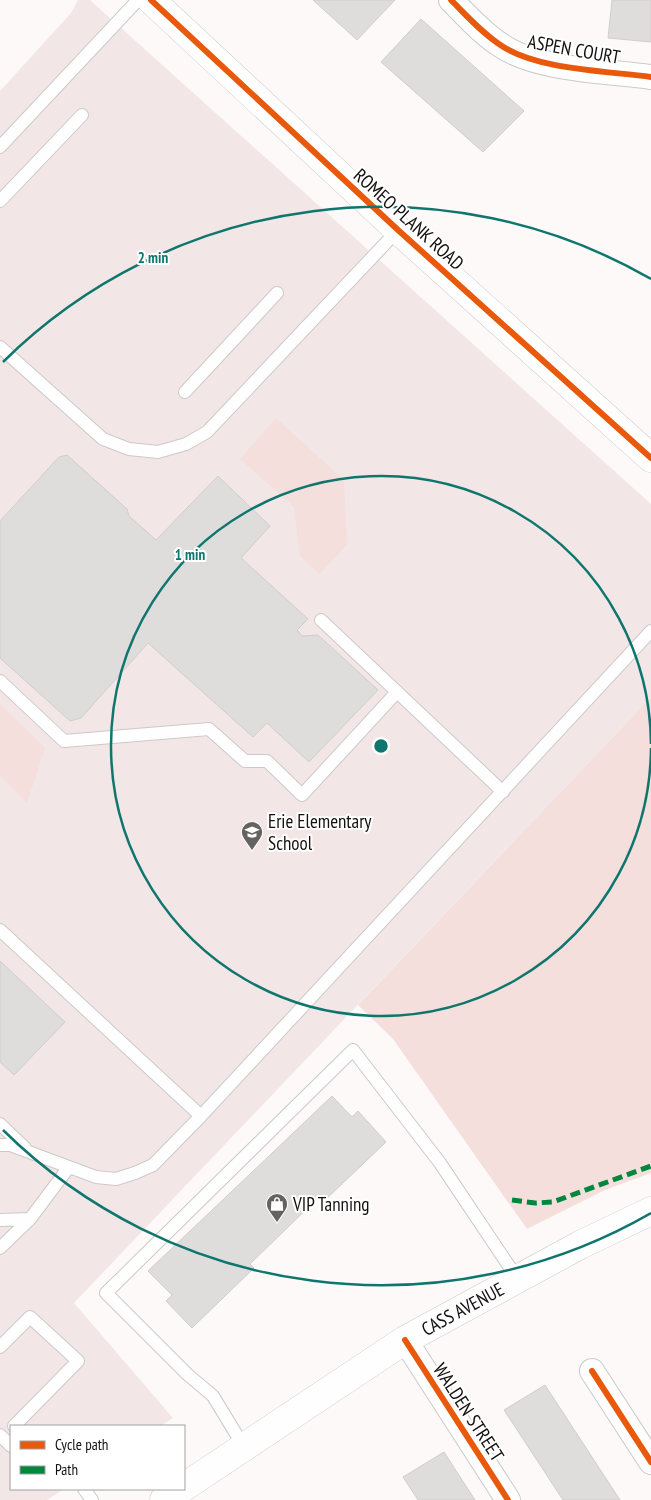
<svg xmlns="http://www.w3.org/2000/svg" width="651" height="1500" viewBox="0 0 651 1500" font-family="'PT Sans Narrow',sans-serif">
  <rect width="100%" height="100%" fill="#fdf9f9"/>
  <path fill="#f2e7e6" d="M78,0h12l561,504v193l-577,606 99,115 -13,8h-149v63h53l-17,11h-47v-1409l71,-78z"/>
  <path fill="#f4dfdd" d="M276,418l68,62 3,65 -28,29 -19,-18 -6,-49 -54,-48z
    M651,697v476l-46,17 -78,39 -134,-190 -35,-34z
    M0,704l45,44 -18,55 -27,-27z"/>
  <path fill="#dfdcdc" stroke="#d0cdcd" d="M313,0h82l-38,40z
    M612,0h39v42l-43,-4z
    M421,19l103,92 -41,41 -102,-90z
    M67,455l60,54 2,7 27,24 62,-64 52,50 -29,32 67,61 -11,11 5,6 16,-1 60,55 -69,72 -42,-39 -14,14 -105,-94 -67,75 -11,3 -70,-63v-137l59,-64z
    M0,961l65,61 -51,53 -14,-13z
    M332,1096l20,21 6,-6 28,31 -63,60 -4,-5 -69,67 4,4 -62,60 -26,-27 6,-6 -24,-24z
    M545,1385l75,115h-57l-59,-90z
    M444,1452l31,48h-57l-15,-23z"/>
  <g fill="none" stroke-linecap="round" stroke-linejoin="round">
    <g stroke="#ccc9c9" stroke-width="14">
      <path id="service" d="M0,147l138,-147
        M0,201l82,-86
        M0,347l103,92 26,10 29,3 28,-8 21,-12 191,-202
        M185,392l92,-99
        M321,620l182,172
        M0,681l64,60 145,-12 36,32h22l35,34 95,-103
        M0,930l201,186
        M0,1124l25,24
        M0,1145h10l86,32 20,2 19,-6 18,-8 48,-49 450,-485
        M0,1220l30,-1 39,-52
        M0,1248l30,-29
        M0,1347l30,-30 48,44 -64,65
        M0,1435l11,11
        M244,1447l-31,-51 -26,-22 -81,-81 247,-243 87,113 77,115
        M84,1489l8,11"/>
    </g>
    <g stroke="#ccc9c9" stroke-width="26">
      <path id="minor" d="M451,0c16,16 32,34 51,46 36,24 106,25 149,31
        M405,1340l103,160
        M592,1371l59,91"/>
    </g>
    <g stroke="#ccc9c9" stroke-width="29">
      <path id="tertiary" d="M151,0l247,230 253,228"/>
    </g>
    <g stroke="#ccc9c9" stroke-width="29">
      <g id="secondary">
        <path id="s1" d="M184,1487l221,-147 175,-95 71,-34"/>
        <path d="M164,1500l17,-11"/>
      </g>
    </g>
    <use href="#service" stroke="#fffefe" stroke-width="12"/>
    <use href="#minor" stroke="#fffefe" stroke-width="24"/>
    <use href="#tertiary" stroke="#fffefe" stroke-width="28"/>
    <use href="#secondary" stroke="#fffefe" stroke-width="28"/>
    <path stroke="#00873e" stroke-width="5" stroke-dasharray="10 5" stroke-linecap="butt" d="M512,1200l23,3 18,-1 98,-36"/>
    <g stroke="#fff" stroke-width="9">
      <path id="cycleway" d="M151,0l247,230 253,228
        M451,0c16,16 32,34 51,46 36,24 106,25 149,31
        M405,1340l103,160
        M592,1371l59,91"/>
    </g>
    <use href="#cycleway" stroke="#e8590c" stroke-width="6"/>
  </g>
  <g fill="none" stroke="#0f766e" stroke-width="2.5">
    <path d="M651 748A270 270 0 1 1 651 744"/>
    <path d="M651 1213A539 539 0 0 1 3 1130M3 362A539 539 0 0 1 651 279"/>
  </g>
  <defs>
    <g id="school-pin" transform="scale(1.125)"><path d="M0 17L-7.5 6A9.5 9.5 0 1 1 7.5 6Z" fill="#656262" stroke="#fff"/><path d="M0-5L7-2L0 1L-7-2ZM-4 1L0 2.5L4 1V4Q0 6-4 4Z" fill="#fff"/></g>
    <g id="shop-pin" transform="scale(1.125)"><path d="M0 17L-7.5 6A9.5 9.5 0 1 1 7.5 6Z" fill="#656262" stroke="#fff"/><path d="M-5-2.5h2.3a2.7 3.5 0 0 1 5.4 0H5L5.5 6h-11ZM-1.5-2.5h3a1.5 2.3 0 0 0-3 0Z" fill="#fff"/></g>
  </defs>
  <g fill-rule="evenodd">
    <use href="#school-pin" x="252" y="832"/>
    <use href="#shop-pin" x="277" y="1204"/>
  </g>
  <g text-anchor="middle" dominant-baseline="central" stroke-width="4" stroke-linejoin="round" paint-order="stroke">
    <g font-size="19" fill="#131110" stroke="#fff">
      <text transform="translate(574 49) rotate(10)">ASPEN COURT</text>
      <text transform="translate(409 219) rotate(42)">ROMEO PLANK ROAD</text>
      <text stroke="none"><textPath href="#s1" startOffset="331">CASS AVENUE</textPath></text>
      <text transform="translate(469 1412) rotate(57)">WALDEN STREET</text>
    </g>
    <g font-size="19" fill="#131110" stroke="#fff" text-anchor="start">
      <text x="268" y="821">Erie Elementary<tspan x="268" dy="22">School</tspan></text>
      <text x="293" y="1204">VIP Tanning</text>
    </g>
  </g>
  <circle cx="381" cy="746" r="8" fill="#0f766e" stroke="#fff" stroke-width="2.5"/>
  <g font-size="15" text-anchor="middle" font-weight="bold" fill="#0f766e" stroke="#fff" stroke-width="4" stroke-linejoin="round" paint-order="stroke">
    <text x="153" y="263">2 min</text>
    <text x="190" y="560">1 min</text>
  </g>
  <rect x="10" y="1425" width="175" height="65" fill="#ffffff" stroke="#a1a09f"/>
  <rect x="20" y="1441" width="25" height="8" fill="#e8590c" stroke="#a1a09f"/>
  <text x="55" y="1450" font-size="15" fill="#131110">Cycle path</text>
  <rect x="20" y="1466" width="25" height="8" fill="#00873e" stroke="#a1a09f"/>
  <text x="55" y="1475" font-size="15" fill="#131110">Path</text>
</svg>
